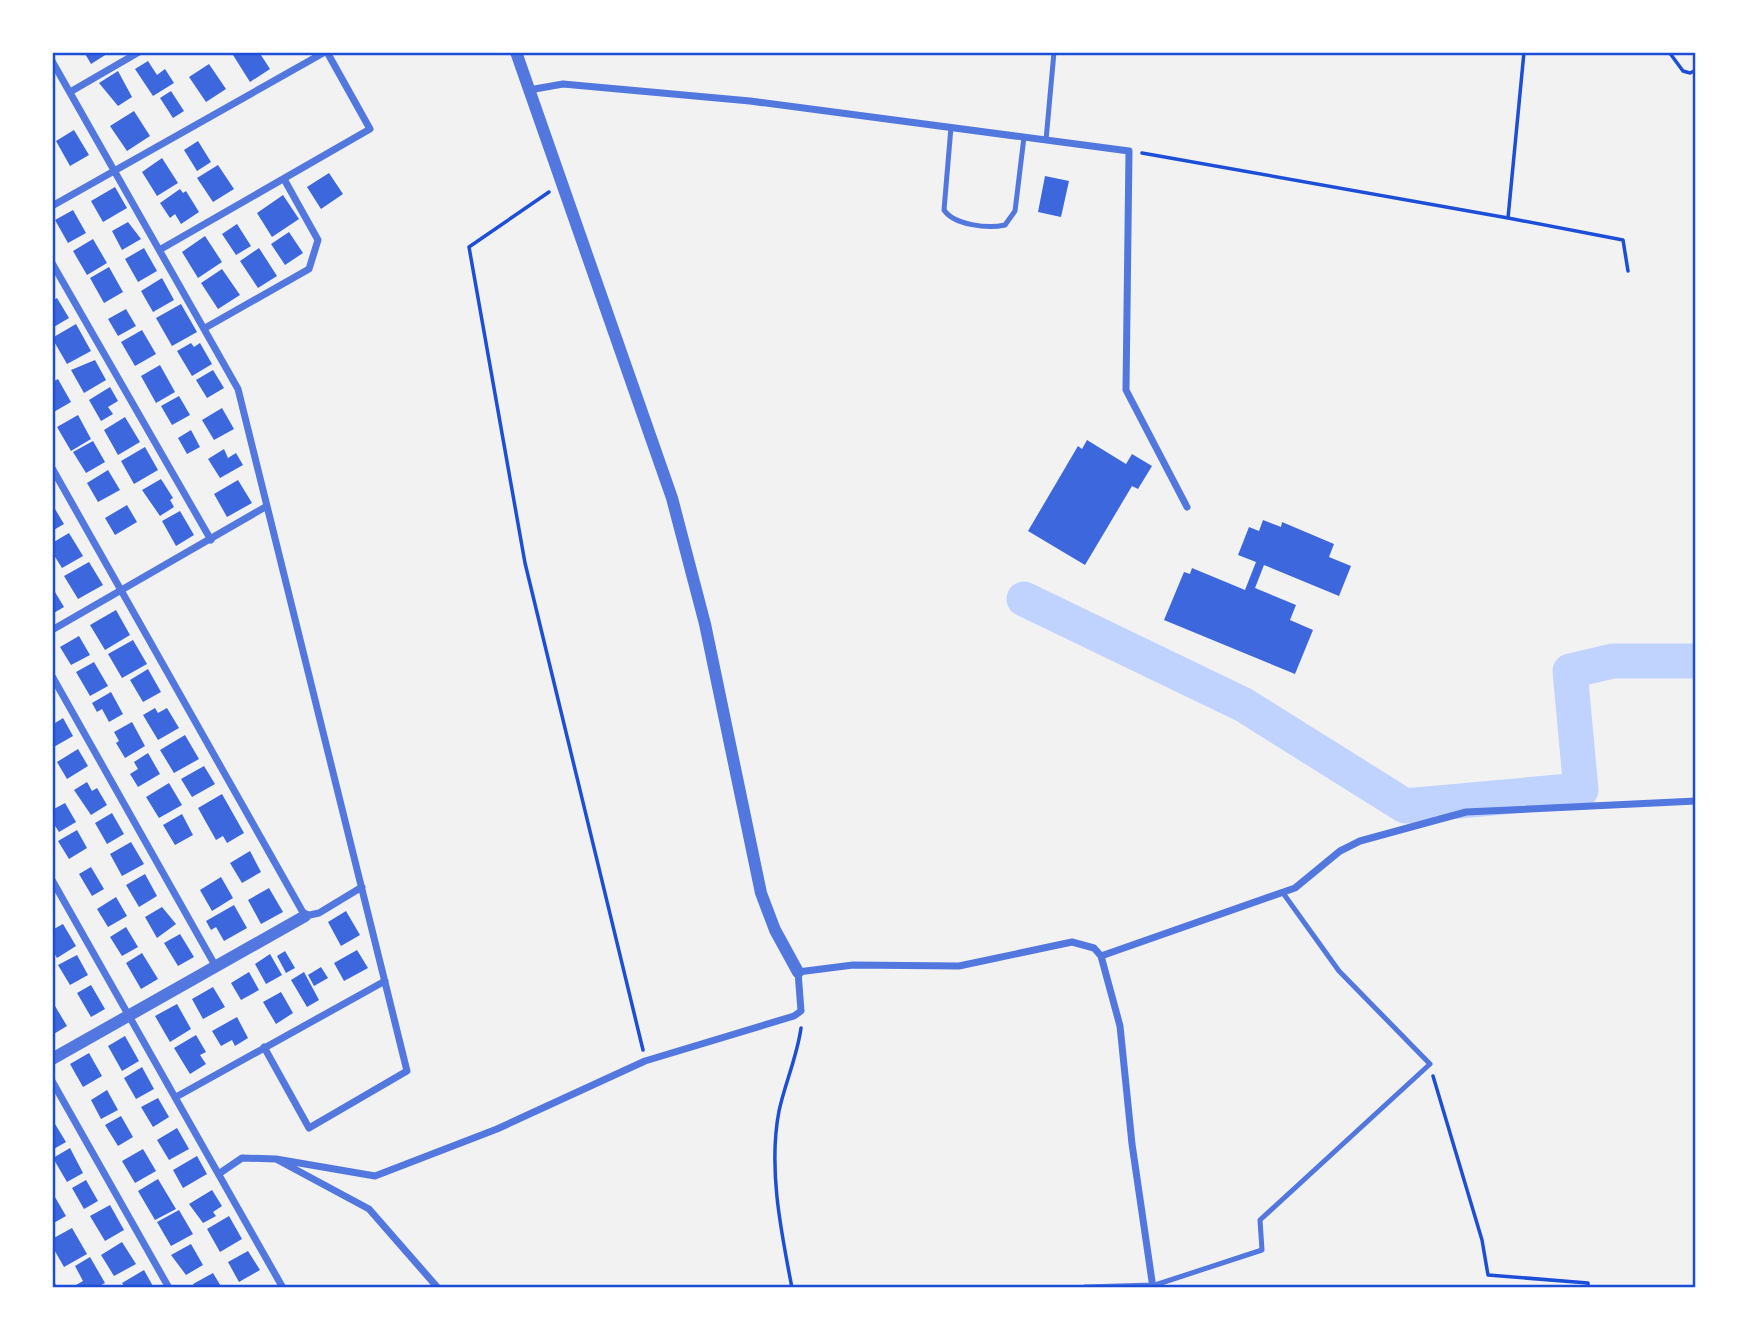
<svg xmlns="http://www.w3.org/2000/svg" width="1748" height="1340" viewBox="0 0 1748 1340" font-family="Montserrat,sans-serif">
  <rect width="100%" height="100%" fill="#f2f2f2"/>
  <g fill="none" stroke-linecap="round" stroke-linejoin="round">
    <path stroke="#bfd3fe" stroke-width="35" d="M1024,599l220,106 161,101 176,-16 -11,-119 43,-10h83"/>
  </g>
  <path fill="#3d67dc" d="M84,52h26l-19,12z
    M236,52h23l11,17 -20,13 -17,-27z
    M148,61l9,14 8,-6 9,14 -21,13 -18,-27z
    M209,64l17,25 -20,13 -17,-25z
    M118,71l14,26 -14,9 -19,-23z
    M171,91l13,20 -11,7 -13,-20z
    M134,111l16,25 -23,15 -17,-25z
    M74,130l15,25 -19,11 -14,-25z
    M198,141l13,21 -14,9 -13,-21z
    M162,158l16,25 -21,13 -15,-24z
    M218,165l16,24 -21,13 -16,-24z
    M329,173l14,21 -22,15 -14,-22z
    M1045,176l24,5 -8,36 -23,-5z
    M115,187l12,21 -24,14 -12,-21z
    M180,189l3,4 3,-2 13,21 -18,12 -6,-10 -5,4 -10,-15z
    M283,195l16,24 -27,18 -15,-24z
    M73,210l13,23 -18,10 -13,-23z
    M128,222l13,17 -19,11 -10,-19z
    M237,224l14,22 -15,9 -14,-21z
    M289,232l14,21 -18,12 -14,-21z
    M205,236l17,26 -24,16 -16,-26z
    M93,239l14,24 -20,12 -14,-24z
    M144,248l13,23 -19,11 -13,-23z
    M259,248l18,28 -19,12 -18,-27z
    M109,267l14,25 -19,11 -14,-25z
    M222,269l18,26 -22,14 -17,-26z
    M162,278l12,22 -21,12 -12,-21z
    M57,298l12,20 -17,10v-27z
    M181,304l16,28 -25,14 -16,-28z
    M126,309l10,17 -18,10 -10,-17z
    M76,324l15,27 -24,13 -15,-26z
    M142,330l14,24 -21,12 -14,-24z
    M191,343l3,4 6,-4 12,21 -20,12 -15,-25z
    M95,360l11,20 -22,13 -13,-23z
    M160,365l15,27 -19,11 -15,-27z
    M213,370l11,18 -17,10 -11,-18z
    M58,379l13,23 -19,11v-31z
    M110,387l8,14 -10,6 5,7 -12,7 -12,-21z
    M179,396l11,19 -18,10 -11,-19z
    M222,408l12,21 -20,11 -12,-20z
    M78,415l13,24 -20,12 -14,-24z
    M125,417l15,25 -22,13 -14,-25z
    M191,430l9,17 -13,7 -9,-16z
    M1087,440l39,24 6,-10 20,12 -14,23 -6,-3 -47,79 -57,-34 50,-85 4,3z
    M93,441l12,21 -19,11 -13,-21z
    M145,447l13,23 -24,14 -13,-23z
    M224,449l4,9 8,-5 7,12 -23,13 -12,-19z
    M108,470l12,20 -22,12 -11,-19z
    M161,479l12,19 -3,2 4,7 -14,9 -18,-26z
    M238,480l14,23 -25,14 -13,-23z
    M52,504l12,20 -12,7z
    M127,505l10,17 -22,13 -10,-17z
    M180,511l14,24 -18,11 -14,-25z
    M1263,520l18,7 1,-5 52,22 -5,13 22,9 -12,30 -75,-31 -9,23 41,17 -6,15 23,10 -18,44 -131,-54 20,-48 6,2 2,-6 53,22 11,-28 -18,-7 11,-28 10,4z
    M69,533l14,23 -21,12 -10,-16v-9z
    M89,562l14,23 -25,14 -14,-23z
    M52,587l12,20 -12,7z
    M116,610l14,25 -25,15 -15,-25z
    M79,636l11,19 -19,10 -11,-18z
    M133,640l14,24 -25,14 -14,-24z
    M94,662l14,24 -18,10 -14,-24z
    M148,669l13,23 -18,10 -13,-22z
    M111,692l12,22 -14,8 -7,-13 -5,3 -5,-9z
    M155,708l3,5 9,-5 12,20 -21,12 -15,-25z
    M63,718l10,18 -21,12v-23z
    M132,722l13,24 -20,12 -9,-15 3,-2 -5,-9z
    M185,735l14,24 -25,14 -14,-23z
    M78,749l10,17 -21,13 -10,-17z
    M148,753l12,21 -22,13 -8,-13 8,-5 -4,-7z
    M204,766l11,18 -23,13 -11,-18z
    M87,782l5,9 5,-3 10,17 -16,10 -17,-25z
    M169,783l13,22 -23,13 -13,-21z
    M222,794l22,39 -17,10 -4,-7 -7,4 -18,-32z
    M65,803l11,19 -17,10 -7,-11v-11z
    M112,813l12,21 -17,10 -12,-21z
    M182,814l11,21 -18,10 -12,-20z
    M77,830l10,18 -18,11 -11,-18z
    M131,842l13,22 -22,12 -12,-22z
    M250,851l11,21 -19,11 -12,-20z
    M91,867l13,22 -12,7 -13,-22z
    M145,874l12,22 -18,11 -13,-22z
    M221,877l12,21 -21,13 -12,-21z
    M269,888l14,24 -22,12 -13,-24z
    M116,897l11,19 -19,11 -11,-18z
    M234,905l13,23 -23,13 -8,-14 -5,3 -5,-9z
    M162,907l14,17 -19,14 -12,-21z
    M346,911l14,24 -19,11 -13,-24z
    M63,924l13,22 -19,12 -5,-8v-20z
    M126,927l12,20 -16,9 -12,-19z
    M180,934l14,23 -16,9 -14,-23z
    M357,950l11,18 -24,13 -10,-18z
    M285,951l10,17 -9,5 -9,-17z
    M142,953l16,26 -17,10 -15,-26z
    M270,954l12,21 -16,9 -11,-20z
    M77,955l11,20 -18,10 -12,-20z
    M321,967l7,11 -14,8 -6,-11z
    M249,972l10,18 -18,10 -10,-17z
    M304,972l15,28 -12,7 -16,-27z
    M91,985l14,24 -14,8 -14,-24z
    M213,987l12,20 -22,12 -11,-20z
    M281,992l12,21 -17,11 -13,-22z
    M177,1004l14,25 -21,13 -15,-26z
    M55,1006l12,20 -15,9v-27z
    M237,1017l11,21 -13,8 -3,-6 -11,6 -9,-15z
    M196,1035l10,17 -6,3 6,9 -16,10 -16,-26z
    M125,1036l14,25 -17,10 -14,-25z
    M89,1053l13,23 -19,11 -13,-23z
    M142,1067l12,22 -18,10 -12,-21z
    M107,1090l11,20 -17,9 -10,-19z
    M158,1098l11,19 -16,10 -12,-20z
    M121,1116l12,21 -15,9 -13,-21z
    M52,1119l14,23 -14,8z
    M177,1128l12,21 -20,11 -12,-20z
    M70,1148l13,25 -16,9 -14,-24z
    M143,1149l13,22 -21,12 -13,-22z
    M197,1156l10,18 -24,14 -10,-18z
    M158,1179l18,30 -21,11 -17,-29z
    M86,1180l12,21 -14,8 -12,-21z
    M212,1190l10,16 -9,6 3,4 -13,7 -14,-19z
    M52,1192l14,24 -14,8z
    M110,1205l14,25 -19,11 -15,-25z
    M179,1210l14,24 -22,12 -14,-24z
    M229,1216l13,23 -22,13 -13,-23z
    M72,1228l15,26 -23,13 -12,-21v-7z
    M122,1242l14,22 -22,12 -13,-21z
    M191,1244l12,21 -17,10 -15,-20z
    M248,1251l12,19 -21,12 -11,-20z
    M90,1257l15,26 -9,5h-18l-2,-3 7,-4 -8,-15z
    M144,1270l10,18h-29l-3,-5z
    M213,1273l9,15h-27l-2,-4z"/>
  <g fill="none" stroke-linecap="round" stroke-linejoin="round">
    <path stroke="#1d4ed8" stroke-width="3.5" d="M1669,52l14,19 7,2 6,-3
      M1142,153l366,65 16,-166
      M549,192l-80,55 56,316 118,487
      M1508,218l115,22 5,31
      M1433,1076l49,164 6,35 100,8v5
      M792,1288c-11,-57 -24,-120 -13,-177 6,-28 18,-54 22,-83"/>
    <path stroke="#5277de" stroke-width="5" d="M951,127l-7,83c10,15 44,19 61,15l10,-14 9,-74
      M1046,140l8,-88
      M1152,1286l110,-36 -2,-30 170,-156 -91,-93 -56,-78"/>
    <path stroke="#5277de" stroke-width="7" d="M52,61l186,328 169,682 -98,57 -45,-81
      M529,90l34,-6 187,17 379,50 -3,239 61,117
      M70,92l69,-40
      M52,206l273,-154
      M161,249l209,-120 -43,-77
      M52,263l159,277
      M205,328l104,-59 9,-29 -34,-61
      M52,468l253,448 14,-3 43,-26
      M52,630l215,-124
      M52,676l164,291
      M52,880l231,408
      M1101,956l194,-68 45,-37 20,-10 106,-29 230,-11
      M52,1081l117,207
      M176,1097l209,-116
      M276,1159l99,17 122,-47 148,-68 149,-45 7,-5 -3,-39 55,-7 106,1 113,-24 22,6 7,8 19,70 12,118 21,144
      M220,1173l22,-15 34,1 93,50 69,79
      M52,1285l2,3
      M1085,1288l67,-2"/>
    <path stroke="#5277de" stroke-width="12" d="M516,52l156,446 33,126 56,269 14,37 23,42
      M52,1059l253,-143"/>
  </g>
  <rect width="1748" height="1340" fill="none" stroke="#ffffff" stroke-width="108"/>
  <rect x="54" y="54" width="1640" height="1232" fill="none" stroke="#1d4ed8" stroke-width="2.5"/>
</svg>
